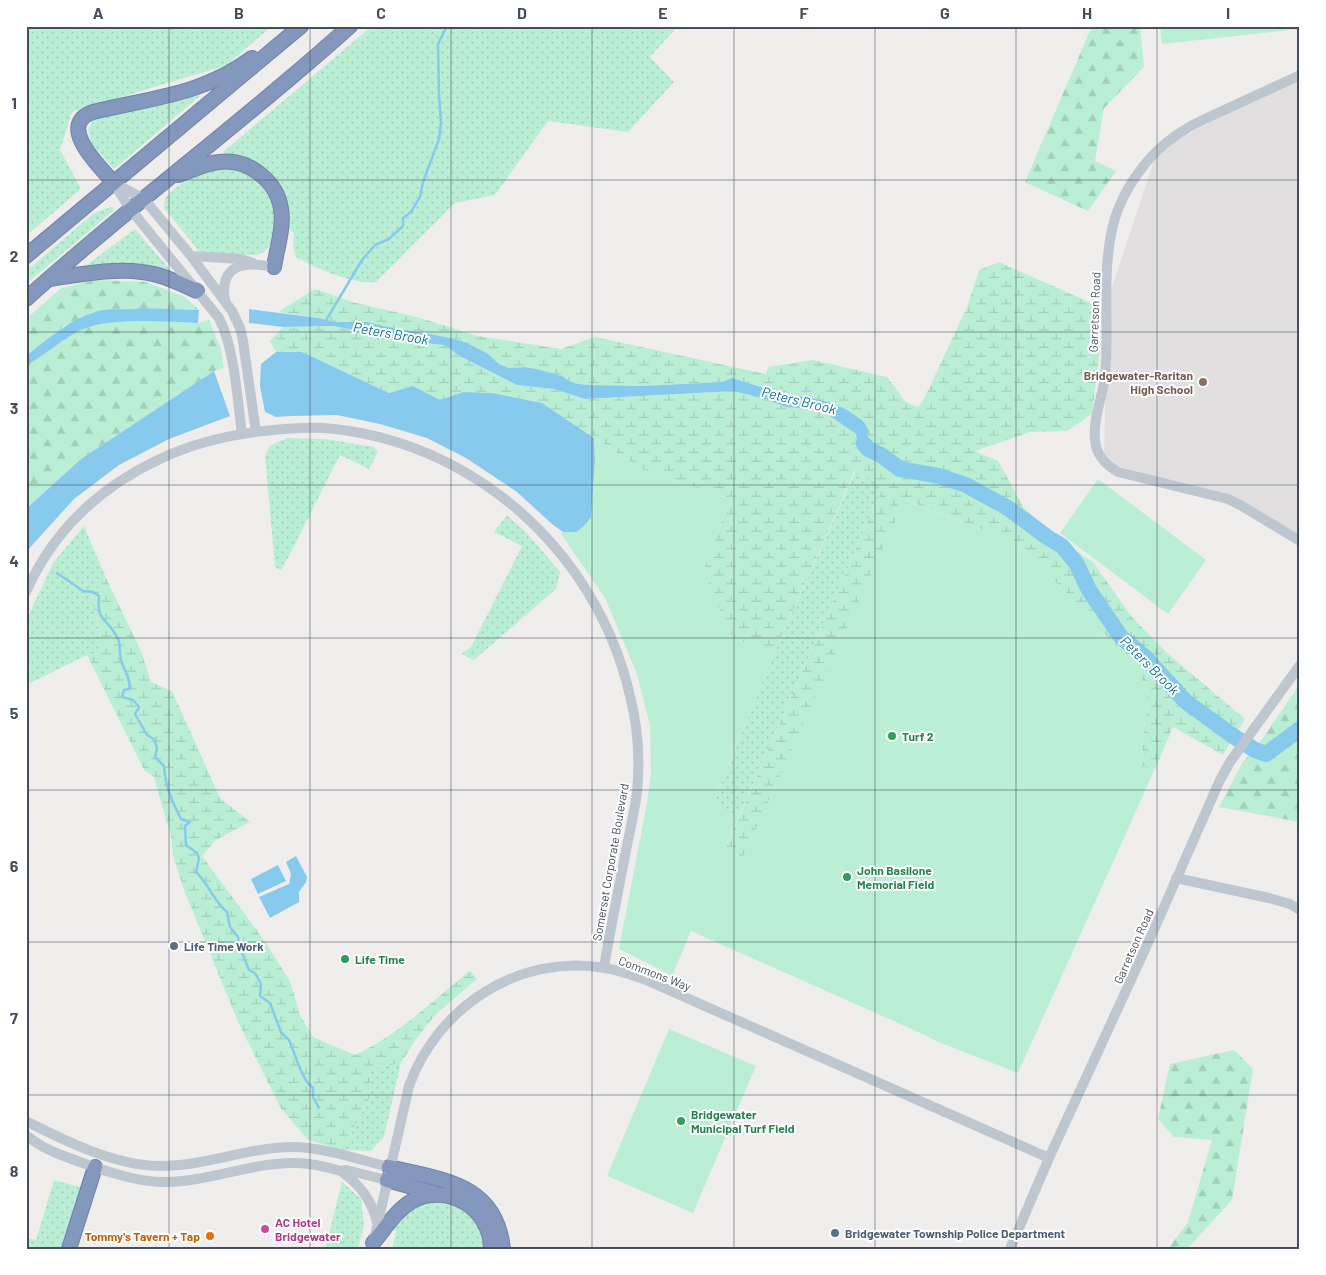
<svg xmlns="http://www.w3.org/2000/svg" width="1326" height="1275" viewBox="0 0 1326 1275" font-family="Barlow,sans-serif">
  <defs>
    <pattern id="grass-dots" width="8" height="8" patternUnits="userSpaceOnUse" patternTransform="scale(1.25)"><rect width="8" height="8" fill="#baefd6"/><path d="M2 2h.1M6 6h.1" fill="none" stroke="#a1cfba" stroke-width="1.8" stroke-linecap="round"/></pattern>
    <pattern id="forest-firs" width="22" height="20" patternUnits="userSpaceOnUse" patternTransform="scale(1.25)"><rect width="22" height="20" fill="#baefd6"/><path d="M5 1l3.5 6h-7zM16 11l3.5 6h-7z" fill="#a1cfba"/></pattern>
    <pattern id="wetland-marsh" width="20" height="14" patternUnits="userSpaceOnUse" patternTransform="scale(1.25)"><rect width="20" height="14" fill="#baefd6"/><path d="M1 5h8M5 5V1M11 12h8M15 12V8" fill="none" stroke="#a1cfba"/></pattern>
  </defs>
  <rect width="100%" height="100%" fill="#f0eeed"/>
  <path fill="#e1dfdf" d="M1300,79v466l-82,-49 -114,-34 3,-160 50,-151 127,-69z"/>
  <path fill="url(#grass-dots)" d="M26,26h246l-45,39 -155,47 -12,38 21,39 -55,47z
    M372,26h306l-28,31 24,25 -46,50 -80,-11 -53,74 -40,8 -79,79c-22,3 -61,-14 -80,-25l-3,-11 1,-13 -7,-6 -4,-35 -23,-26 -37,-14z
    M201,95l-87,74 -23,-26 -3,-14 6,-9 4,-3z
    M221,165c9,3 23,4 30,9 6,5 13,11 17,17 12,17 12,57 -11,64l-52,-1 -6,-3 -35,-43 1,-10 9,-9 26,-18z
    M112,207l2,2 -1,2 -87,73v-13l67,-57 11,-5z
    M135,229l37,43 -25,-5 -67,3z
    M287,438l39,1 48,8 4,5 -9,17 -29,-14 -51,101 -8,14 -6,-3 -10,-113 6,-9z
    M856,470l27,17 -144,329 -26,-12 59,-146z
    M507,515l20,18 33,39 -4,17 -82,71 -13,-6 10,-7 51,-101 -28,-14z
    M84,526l22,52 -15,19 7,28 3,28 -14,2 -61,30v-64l27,-58z
    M401,1063l-17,74 -13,14 -28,-1 28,-56 -1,-25z
    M54,1180l29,8 -19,61h-38v-9l2,-2 8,2z
    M342,1182l19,17 3,25 -6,25h-33z
    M424,1200l25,1 23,14 9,13 5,21h-94l4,-18 -4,-3 5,-8z"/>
  <path fill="url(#forest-firs)" d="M1092,26h48l4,41 -40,41 -9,53 21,10 -28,40 -63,-29z
    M96,280l50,2 39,15 14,13 -58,-2 -13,3 -10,-2 -52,16 -40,31v-37l35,-31z
    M209,320l12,29 3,19 -10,3 -133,88 -55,50v-141l6,-6c15,-9 29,-21 45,-30 30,-16 87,-10 121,-9z
    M1300,684v138l-81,-15 23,-44 18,-21z
    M1234,1050l19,19 -21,131 -45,49h-19l20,-27 24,-82 -38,-3 -16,-18 12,-55z"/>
  <path fill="url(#wetland-marsh)" d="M999,262l99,44 2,45 -8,63 -25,17 -37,1 -55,19 23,10 26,47 34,30 35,24 38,54 36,37 78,66 -22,36 -50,-28 -18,42 -15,-2 8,-76 -17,-28 -64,-69 -49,-50 -112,-44 -163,357 -19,-6 159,-364 -28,-17 -83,188 -41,-23 -28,-63 27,-73 -89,-30 -99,-66 -50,-10 -29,-1 -23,8 -27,-14 -24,7 -87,-41h-26l-6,-11 13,-14 51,-1 79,16 31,3 16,11 57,29 37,4 31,10 149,-8 31,8 21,8 35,3 35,24 1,7 23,13 -13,-11 1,-14 -36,-26 -14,-4 -35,-5 -51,-16 -10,4 -19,1 -62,3 -54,-1 -14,-2 -11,-7 -38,-9 -15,1 -10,-4 -12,-11 -22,-11 -19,-5 -63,-11 -15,-4h-33l-17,-4 -40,-6 37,-23 41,14 61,14 61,19 83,13 34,-12 171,37 2,-7 45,-7 74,17 19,25 12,5 5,-6 44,-94 12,-37z
    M106,578l35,73 10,31 21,9 48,107 30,24 -34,18 -14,16 62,84 26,41 10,34 13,22 42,18c44,-20 78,-55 115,-84l7,8 -41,35 -20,25 -15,24 -31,6 1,25 -28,56 -35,-10 -28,-33 -41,-83 -55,-134 -11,-34 -2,-19 -17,-60 -10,-7 -57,-115 14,-2 -3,-28 -7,-28z"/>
  <path fill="#baefd6" d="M1160,26h140v3l-138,15z
    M594,438l47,31 89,30 -27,73 28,63 41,23 -59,145 26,13 -15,34 19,7 162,-357 113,44 49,50 64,69 17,28 -8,75 15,3 -137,304 -82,-32 -11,-6 -234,-104 -19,45 -53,-27 28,-146 4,-29 -1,-48 -13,-52 -32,-76 -44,-64 2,-2 13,-1 8,-5 9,-32 2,-35z
    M1098,479l108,81 -38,54 -108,-81z
    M669,1029l87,37 -63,147 -86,-37z"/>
  <path fill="#87caed" d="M141,308l58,2 -1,13c-34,-1 -91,-7 -121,9 -16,9 -30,21 -45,30l-6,6v-12c22,-17 43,-36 69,-44 14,-5 31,-1 46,-4z
    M249,309l69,9 17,4h33l15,4 63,11 19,5 22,11 12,11 10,4 15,-1 12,2 26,7 11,7 14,2 54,1 62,-3 19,-1 10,-4 51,16 35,5 14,4 15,7 16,11 5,8 -1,14 14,12c-14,1 -24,-6 -25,-21l-35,-24 -35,-3 -21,-8 -31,-8 -149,8 -31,-10 -37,-4 -57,-29 -16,-11 -31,-3 -79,-16 -51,1 -34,-4z
    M276,352h26l87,41 24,-7 27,14 23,-8 29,1 50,10 52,35 1,21 -4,58 -7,9 -8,6h-13l-11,-8 -35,-32 -51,-34 -39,-20 -47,-14 -43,-9 -46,1 -15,1 -11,-5 -5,-26 1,-22z
    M214,371l16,45 -61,23 -50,26 -45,34 -48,53v-43l55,-50z
    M296,856l11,21 -1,5 -7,10v10l-29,16 -11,-21 30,-13 2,-10 -5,-12z
    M278,865l8,16 -28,13 -7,-15z"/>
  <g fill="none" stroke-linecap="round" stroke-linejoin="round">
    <path stroke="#87caed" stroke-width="2.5" d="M325,322l37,-62 13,-15 14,-6 14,-13v-8l8,-6 9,-15 3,-15 16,-43 2,-16 -2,-28 -1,-51 9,-18
      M57,573l26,18 10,1 6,4c-3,26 8,21 18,41 4,6 2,15 4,23 2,9 11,20 8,29l-5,1 -2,7 11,3 6,7 -4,7 12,21 7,4 3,9 -2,9 9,9c1,20 8,35 17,53l9,3 -5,4 1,19 11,8 2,5 -3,14c13,12 18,30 31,40l3,15 8,10 1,8 10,25 6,3 6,11 -1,12 10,7 11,29 8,8 12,31 6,11 6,6v9l6,11"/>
    <path stroke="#87caed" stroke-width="16" d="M864,444l4,5 13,6 19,14 39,7 27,9 42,23 39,29 15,9 14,17 13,27 32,47 24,20 40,44 48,35 22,14 11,4 34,-25"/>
    <g stroke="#6f83a9" stroke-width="16">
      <path id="highway" d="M178,175c14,-4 27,-12 41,-13 29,-4 58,19 62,47 3,19 -4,39 -7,58
        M114,183c-13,-15 -59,-58 -21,-71 57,-14 110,-17 159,-54
        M26,256l275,-230
        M49,279c30,-4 62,-11 93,-7 19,2 37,11 55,19
        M26,299c105,-95 219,-178 324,-273
        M389,1167c54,13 107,16 114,82
        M387,1180l47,13
        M373,1243c12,-14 22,-32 39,-42 35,-19 79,7 79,48
        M69,1249l26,-82"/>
    </g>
    <path stroke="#bec6d0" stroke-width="10" d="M1300,75c-23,11 -46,21 -69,32 -31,14 -56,24 -80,50 -15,17 -29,39 -36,61 -15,51 -5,106 -10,159 -3,21 -12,42 -10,63 1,15 11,25 23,32l110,27 14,7 58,35
      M114,183l30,16 47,57 41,55 8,17 3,13 13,91
      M114,184l17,26 88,108c16,32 18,80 23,116
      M191,256l50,3 12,4
      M225,301c-6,-37 19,-40 49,-34
      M26,592c27,-61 74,-105 134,-133 33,-16 68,-24 104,-28 19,-2 39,-4 59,-3 149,11 274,123 307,268 8,31 10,65 7,96 -3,24 -9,46 -13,69 -7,36 -14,71 -20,106
      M1176,878l93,20 21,6 10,6
      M26,1121c39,20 88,44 132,45 46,1 90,-19 135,-19 30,0 67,13 96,20
      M26,1135c16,14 37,21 57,28 25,9 52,18 78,19 46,1 90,-20 135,-19 15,0 31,4 45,8l5,-1 41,10
      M341,1171c19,14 30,28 36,51
      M374,1240l35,-154c29,-80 111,-133 196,-118 14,2 27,7 41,12l403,178
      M1010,1249l39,-91 104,-226 67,-152 10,-18 70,-97"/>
    <use href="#highway" stroke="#8498be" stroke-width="14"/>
  </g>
  <path fill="none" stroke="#454e5b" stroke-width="1" stroke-opacity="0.55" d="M169,26v1223M310,26v1223M451,26v1223M592,26v1223M734,26v1223M875,26v1223M1016,26v1223M1157,26v1223M26,180h1274M26,332h1274M26,485h1274M26,638h1274M26,790h1274M26,942h1274M26,1095h1274"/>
  <circle fill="#8d6e63" stroke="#fff" stroke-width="2" cx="1203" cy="382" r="5"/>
  <g fill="#2e9e5b" stroke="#fff" stroke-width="2">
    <circle cx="892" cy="736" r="5"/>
    <circle cx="847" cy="877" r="5"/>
    <circle cx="345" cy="959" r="5"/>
    <circle cx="681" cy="1121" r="5"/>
  </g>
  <g fill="#5c6f8a" stroke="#fff" stroke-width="2">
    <circle cx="174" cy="946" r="5"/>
    <circle cx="835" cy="1233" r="5"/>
  </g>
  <circle fill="#d1479c" stroke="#fff" stroke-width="2" cx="265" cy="1229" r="5"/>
  <circle fill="#e8710a" stroke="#fff" stroke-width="2" cx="210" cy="1236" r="5"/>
  <g text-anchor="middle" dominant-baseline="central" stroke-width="4" stroke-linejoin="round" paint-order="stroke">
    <g font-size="12" fill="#454e5b" stroke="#fff">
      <text transform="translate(1094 312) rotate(-88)">Garretson Road</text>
      <text transform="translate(610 862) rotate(-80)">Somerset Corporate Boulevard</text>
      <text transform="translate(1133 946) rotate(-66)">Garretson Road</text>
      <text transform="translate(655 973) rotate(21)">Commons Way</text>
    </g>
    <g font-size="12" font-weight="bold" fill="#785e54" stroke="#fff" text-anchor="end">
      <text x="1193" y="375">Bridgewater-Raritan<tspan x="1193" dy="14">High School</tspan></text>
    </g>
    <g font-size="12" font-weight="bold" fill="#27864d" stroke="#fff" text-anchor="start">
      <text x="902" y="736">Turf 2</text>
      <text x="857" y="870">John Basilone<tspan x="857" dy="14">Memorial Field</tspan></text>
      <text x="355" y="959">Life Time</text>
      <text x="691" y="1114">Bridgewater<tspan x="691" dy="14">Municipal Turf Field</tspan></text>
    </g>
    <g font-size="12" font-weight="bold" fill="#4e5e75" stroke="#fff" text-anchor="start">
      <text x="184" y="946">Life Time Work</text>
      <text x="845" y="1233">Bridgewater Township Police Department</text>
    </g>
    <g font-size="12" font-weight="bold" fill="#b23c85" stroke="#fff" text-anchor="start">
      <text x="275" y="1222">AC Hotel<tspan x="275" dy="14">Bridgewater</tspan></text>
    </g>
    <g font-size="12" font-weight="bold" fill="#c56008" stroke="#fff" text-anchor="end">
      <text x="200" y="1236">Tommy's Tavern + Tap</text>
    </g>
    <g font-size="14" font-style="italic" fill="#0a72aa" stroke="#fff">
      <text transform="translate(391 333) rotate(10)">Peters Brook</text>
      <text transform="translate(799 400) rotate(14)">Peters Brook</text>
      <text transform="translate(1150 665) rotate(45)">Peters Brook</text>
    </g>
  </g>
  <rect width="1326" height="1275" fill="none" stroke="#ffffff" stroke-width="55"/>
  <rect x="28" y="28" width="1270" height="1220" fill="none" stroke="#454e5b" stroke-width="2"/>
  <g font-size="16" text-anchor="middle" font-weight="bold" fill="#454e5b">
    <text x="98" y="19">A</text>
    <text x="239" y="19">B</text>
    <text x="381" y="19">C</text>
    <text x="522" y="19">D</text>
    <text x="663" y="19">E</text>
    <text x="804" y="19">F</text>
    <text x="945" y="19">G</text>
    <text x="1087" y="19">H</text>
    <text x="1228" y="19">I</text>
    <text x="14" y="109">1</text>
    <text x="14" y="262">2</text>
    <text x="14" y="414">3</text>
    <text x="14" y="567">4</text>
    <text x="14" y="719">5</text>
    <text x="14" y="872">6</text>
    <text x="14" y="1024">7</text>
    <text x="14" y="1177">8</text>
  </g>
</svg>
